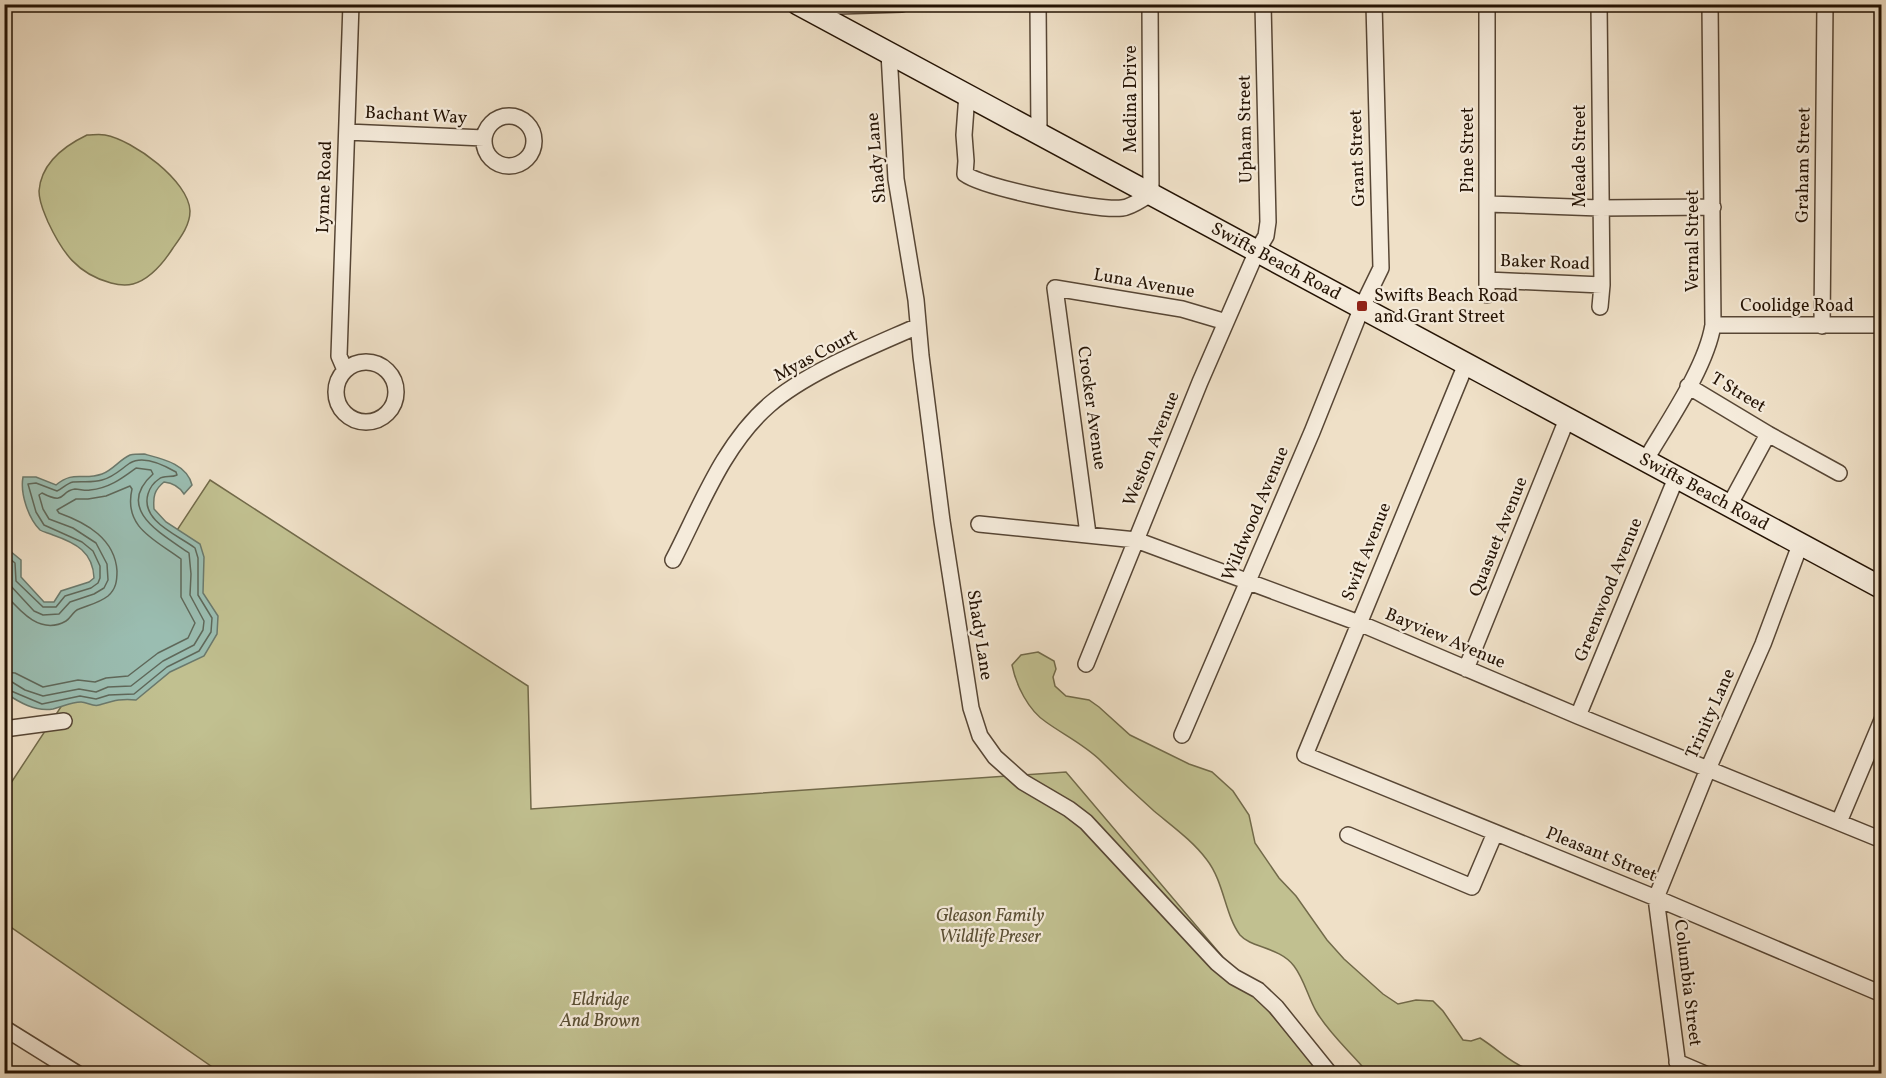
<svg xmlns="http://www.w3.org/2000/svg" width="1886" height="1078" viewBox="0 0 1886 1078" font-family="Vollkorn,serif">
  <rect width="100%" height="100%" fill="#efe0c7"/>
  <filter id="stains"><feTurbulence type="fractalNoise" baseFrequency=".00333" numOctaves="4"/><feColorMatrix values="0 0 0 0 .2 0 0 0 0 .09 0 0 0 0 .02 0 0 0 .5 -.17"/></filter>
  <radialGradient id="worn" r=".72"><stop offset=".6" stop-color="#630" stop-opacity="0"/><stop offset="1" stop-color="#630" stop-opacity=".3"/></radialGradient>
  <path fill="#c1c090" stroke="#726a4a" stroke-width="1.5" d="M87,135c6,0 12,-1 18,0 28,5 84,46 85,76 0,14 -9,26 -17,37 -9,14 -22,31 -40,36 -7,2 -15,1 -22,-1 -34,-9 -49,-31 -63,-61 -4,-10 -9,-19 -9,-31 2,-27 25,-45 48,-56z
    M210,480l318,206 3,123 535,-37 255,301h-1100l-216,-150v-131z
    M1038,652l16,9 2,8 -3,8 2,9 11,10 23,4 10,7 31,28 59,29 23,8 21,19 16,24 6,28 24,35 17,18 31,44 17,19 39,35 15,10 18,-4 17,1 10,10 20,29 8,1 9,-3c30,19 41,40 80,30l8,5h-200c-17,-21 -38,-38 -52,-62 -8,-14 -12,-32 -22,-45 -14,-19 -43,-18 -54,-31 -15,-20 -16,-53 -33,-75 -14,-19 -35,-34 -53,-49 -18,-16 -36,-33 -53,-50 -16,-16 -37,-26 -55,-39 -18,-12 -30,-37 -34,-57l9,-10z"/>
  <path fill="#9abdb1" stroke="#6b796c" stroke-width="1.5" d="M144,454c19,5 43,10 48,31l-8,9c-5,-8 -11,-11 -20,-12 -10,8 -11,15 -10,27l12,13 34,22 4,13 -1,36 15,23 -1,18 -13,22 -34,16 -34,28c-14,-2 -23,1 -37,5 -6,2 -12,-3 -18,-3 -10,0 -19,5 -28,7 -18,3 -34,-7 -48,-16v-142h5l11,9v17l23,25h10l7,-11 28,-9 5,-4c-1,-26 -18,-35 -41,-43 -4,-2 -10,-3 -13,-5 -12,-12 -20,-37 -17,-53h13l20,8c18,-15 26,-4 46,-11 11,-4 17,-14 28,-19 4,-1 10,-1 14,-1z"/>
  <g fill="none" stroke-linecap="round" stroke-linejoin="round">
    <path stroke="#5f685a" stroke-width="1.5" d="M4,557l5,1 6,5 1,18 27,26h13l9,-11 26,-8 7,-5 2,-5v-12l-7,-15 -11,-9 -38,-17 -8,-13 -8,-28 8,-1 21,8c5,-2 10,-8 16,-9 10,-1 19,1 29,-2 12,-3 19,-11 28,-17 13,-8 34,2 46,9l1,3c-6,3 -13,0 -18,4 -6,4 -9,8 -11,15 -8,27 30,41 47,54l3,10v37l14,23 -1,14 -12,19 -32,16 -33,27 -25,1 -13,4 -16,-3 -38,8 -38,-16
      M4,565l3,2 2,17 25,27 9,4 16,-1 11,-12 24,-8 10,-6 4,-8 -1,-16 -11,-21 -23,-15 -24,-9 -6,-10 -4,-14 3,-2c25,13 17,-2 33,-4 5,0 10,2 15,1 19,-2 31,-11 46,-22l15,2 2,4c-39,35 9,60 36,79l2,21 -1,21 14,26 -1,9 -9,15 -31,16 -32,25 -23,1 -12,5 -17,-3 -36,7 -18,-6 -13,-8 -8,-1
      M4,593c15,17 36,43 62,28 5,-3 7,-10 13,-12 10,-4 20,-6 29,-13 8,-7 9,-15 9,-25 -2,-32 -30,-48 -58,-58l-2,-3 19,-11h12l18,-3 24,-10 2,3c-9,39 24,51 49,70v38l14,26 -7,15 -30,15 -30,23 -22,2 -11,4 -17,-2 -35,7 -28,-14 -11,-1"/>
    <g stroke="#574635" stroke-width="18">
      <path id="street" d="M1038,4l1,129
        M1599,4l3,281 -2,22
        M806,7l96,-3
        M889,53l7,126 20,121 5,56 21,165 29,187 9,28 15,21 28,25 46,27 17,13 131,141 17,14 24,13 18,17 54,67
        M967,94l-3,41 2,26 -1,13c19,14 132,37 157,34 10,-1 21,-10 29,-14l-1,-190
        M484 141a25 25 0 1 1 50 0a25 25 0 1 1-50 0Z
        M347,132l137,6
        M1488,204l112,4 113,-1
        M1487,280l115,5
        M1487,295v-291
        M1713,325h169
        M1822,326l3,-322
        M336 392a30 30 0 1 1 60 0a30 30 0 1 1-60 0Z
        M1466,364l-161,391 351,143 226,96
        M345,370l-6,-14 12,-352
        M1688,386l80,48 -39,72
        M1768,434l71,39
        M1645,461c22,-38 61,-93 68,-136l-3,-321
        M979,524l157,16 223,83 219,93 304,124
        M1088,534l-33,-246 127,21 44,13
        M673,560c27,-52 50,-115 96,-155 38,-33 102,-58 149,-79
        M1086,664l114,-282 57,-131 9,-15 2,-14 -5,-218
        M1466,669l101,-250
        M1578,716l98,-238
        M4,729l60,-8
        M1182,735l130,-303 50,-125 19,-39 -7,-264
        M1839,822l43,-102
        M1348,835l124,52 23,-54
        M4,1028l74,46
        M1677,1062l28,12
        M1679,1074l-23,-176 52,-129 55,-125 37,-99"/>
    </g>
    <g stroke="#241304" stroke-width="24">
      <g id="secondary">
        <path id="s1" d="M798,4l1084,584"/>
      </g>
    </g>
    <use href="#street" stroke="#f5ebdb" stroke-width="15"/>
    <use href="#secondary" stroke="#f5ebdb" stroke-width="21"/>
  </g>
  <rect fill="#8f2418" stroke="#f5ebdb" stroke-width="2" x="1356" y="300" width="12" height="12" rx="3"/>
  <g text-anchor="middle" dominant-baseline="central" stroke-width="4.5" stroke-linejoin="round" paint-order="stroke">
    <g font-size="18" fill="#241304" stroke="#f5ebdb">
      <text transform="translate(1131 99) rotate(-90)">Medina Drive</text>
      <text transform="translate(416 116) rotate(3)">Bachant Way</text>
      <text transform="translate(1246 129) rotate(-91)">Upham Street</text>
      <text transform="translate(1468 150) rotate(-90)">Pine Street</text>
      <text transform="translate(1580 156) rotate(-90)">Meade Street</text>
      <text transform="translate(877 158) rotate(-95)">Shady Lane</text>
      <text transform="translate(1358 158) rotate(-92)">Grant Street</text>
      <text transform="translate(1804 165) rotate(-89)">Graham Street</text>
      <text transform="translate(325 187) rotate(-88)">Lynne Road</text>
      <text transform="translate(1693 241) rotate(-90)">Vernal Street</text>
      <text stroke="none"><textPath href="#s1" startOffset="543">Swifts Beach Road</textPath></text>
      <text transform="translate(1545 263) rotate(2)">Baker Road</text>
      <text transform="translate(1144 284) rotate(10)">Luna Avenue</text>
      <text x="1797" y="306">Coolidge Road</text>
      <text transform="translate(816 356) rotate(-28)">Myas Court</text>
      <text transform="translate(1738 393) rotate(31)">T Street</text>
      <text transform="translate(1091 408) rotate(82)">Crocker Avenue</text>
      <text transform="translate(1152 449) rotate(-68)">Weston Avenue</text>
      <text stroke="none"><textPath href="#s1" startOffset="1029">Swifts Beach Road</textPath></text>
      <text transform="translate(1256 514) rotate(-67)">Wildwood Avenue</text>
      <text transform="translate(1499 537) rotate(-68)">Quasuet Avenue</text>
      <text transform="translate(1367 552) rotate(-68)">Swift Avenue</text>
      <text transform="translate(1609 590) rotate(-68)">Greenwood Avenue</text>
      <text transform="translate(979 635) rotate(81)">Shady Lane</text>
      <text transform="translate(1445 639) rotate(23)">Bayview Avenue</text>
      <text transform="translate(1711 714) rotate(-66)">Trinity Lane</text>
      <text transform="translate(1601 855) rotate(22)">Pleasant Street</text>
      <text transform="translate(1687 983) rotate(83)">Columbia Street</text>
    </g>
    <g font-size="18" fill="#241304" stroke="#f5ebdb" text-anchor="start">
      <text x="1374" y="296">Swifts Beach Road<tspan x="1374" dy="21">and Grant Street</tspan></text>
    </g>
    <g font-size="18" font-style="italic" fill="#5b5035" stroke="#f5ebdb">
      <text x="990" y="916">Gleason Family<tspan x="990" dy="21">Wildlife Preser</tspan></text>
      <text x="600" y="1000">Eldridge<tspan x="600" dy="21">And Brown</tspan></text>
    </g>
  </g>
  <rect width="1886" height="1078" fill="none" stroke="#efe0c7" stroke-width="24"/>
  <rect x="6" y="6" width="1874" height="1066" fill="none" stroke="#241304" stroke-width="3"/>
  <rect x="12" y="12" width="1862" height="1054" fill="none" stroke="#241304" stroke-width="1.5"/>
  <rect width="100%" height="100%" filter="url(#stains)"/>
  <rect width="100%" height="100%" fill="url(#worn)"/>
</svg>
